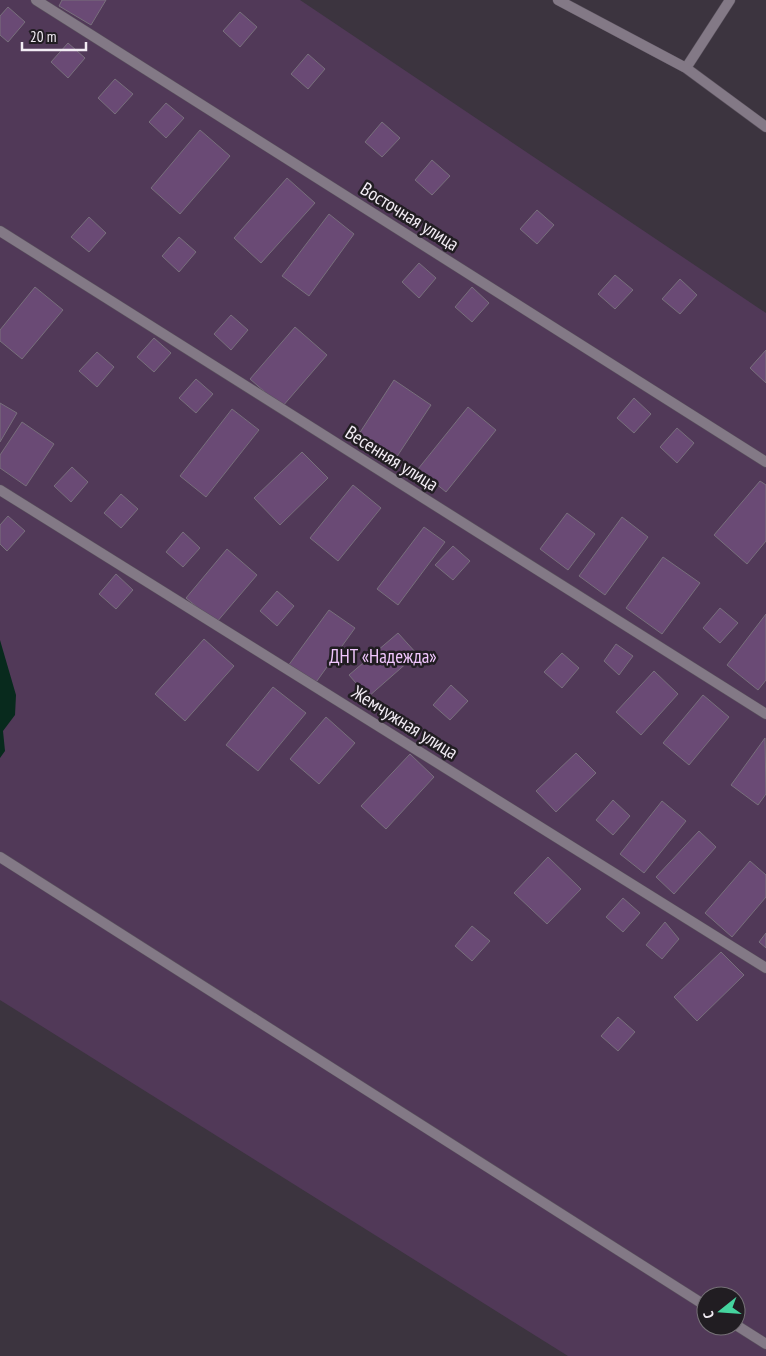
<svg xmlns="http://www.w3.org/2000/svg" width="766" height="1356" viewBox="0 0 766 1356" font-family="'PT Sans Narrow',sans-serif">
  <rect width="100%" height="100%" fill="#3c343f"/>
  <path fill="#513958" fill-rule="evenodd" d="M0,0h300l466,313v1043h-198l-568,-356zM706,1296h30v30h-30z"/>
  <path fill="#082a1d" d="M0,640l16,55 -1,20 -12,16 2,20 -5,7z"/>
  <path fill="#6a4a75" stroke="#786f7c" d="M62,0h44l-15,25 -32,-19z
    M8,7l17,15 -17,20 -8,-7v-19z
    M240,12l17,15 -17,20 -17,-16z
    M68,43l17,15 -17,20 -17,-16z
    M308,54l17,15 -17,20 -17,-15z
    M115,79l18,15 -18,20 -17,-16z
    M166,103l18,15 -18,20 -17,-16z
    M382,122l18,16 -18,19 -17,-15z
    M200,130l30,26 -50,58 -29,-26z
    M432,160l18,16 -18,19 -17,-15z
    M287,178l28,25 -54,60 -27,-25z
    M537,210l17,15 -17,19 -17,-15z
    M329,214l25,20 -45,62 -27,-20z
    M89,217l17,16 -17,19 -18,-15z
    M179,237l17,15 -17,20 -17,-16z
    M419,263l17,15 -17,20 -17,-16z
    M615,275l18,15 -18,19 -17,-15z
    M680,279l17,16 -17,19 -18,-15z
    M35,287l28,23 -41,49 -22,-18v-11z
    M472,287l17,16 -17,19 -17,-15z
    M231,315l17,15 -17,20 -17,-16z
    M295,327l32,28 -45,52 -32,-28z
    M154,338l17,15 -17,19 -17,-15z
    M766,350v33l-16,-15z
    M97,352l17,15 -17,20 -18,-16z
    M196,379l17,15 -17,19 -17,-15z
    M394,380l37,25 -37,56 -37,-24z
    M634,398l17,16 -17,19 -17,-15z
    M0,403l17,10 -17,29z
    M468,407l28,23 -50,62 -28,-23z
    M232,409l27,21 -53,67 -26,-21z
    M22,422l32,22 -28,42 -26,-18v-13z
    M677,428l17,15 -17,20 -17,-16z
    M302,452l26,26 -48,47 -26,-27z
    M72,467l16,15 -17,20 -17,-16z
    M760,481l6,4v56l-19,23 -33,-29z
    M353,485l28,23 -43,53 -28,-23z
    M121,494l17,15 -17,19 -17,-15z
    M567,513l28,21 -27,36 -28,-21z
    M8,516l17,15 -18,20 -7,-7v-19z
    M622,517l26,20 -43,58 -26,-19z
    M424,527l21,15 -47,63 -21,-16z
    M183,532l17,16 -17,19 -17,-15z
    M453,546l17,15 -17,19 -18,-15z
    M227,549l30,26 -41,48 -30,-25z
    M663,557l37,26 -38,51 -36,-26z
    M116,574l17,16 -17,19 -17,-15z
    M277,591l17,15 -17,20 -17,-15z
    M720,608l18,15 -18,20 -17,-15z
    M329,610l26,18 -41,57 -26,-19z
    M766,614v66l-8,10 -31,-25z
    M398,633l19,21 -49,43 -19,-22z
    M204,639l30,27 -49,55 -30,-27z
    M616,644l17,12 -14,19 -15,-14z
    M562,653l17,15 -17,20 -18,-16z
    M654,671l24,23 -37,41 -25,-23z
    M451,685l17,16 -18,19 -17,-15z
    M273,687l33,26 -48,58 -32,-26z
    M703,695l26,22 -40,48 -26,-22z
    M326,717l29,26 -36,41 -29,-25z
    M765,738l1,56 -8,11 -27,-20z
    M576,753l20,20 -40,39 -20,-21z
    M410,754l24,23 -48,52 -25,-23z
    M613,800l17,16 -17,19 -17,-15z
    M662,801l24,20 -42,52 -24,-19z
    M699,831l17,16 -42,47 -18,-17z
    M548,857l33,32 -34,35 -33,-31z
    M750,861l16,14v22l-34,40 -27,-24z
    M623,898l17,15 -17,19 -17,-15z
    M665,922l14,17 -17,20 -16,-14z
    M472,926l18,15 -18,20 -17,-15z
    M766,933v15l-7,-6z
    M721,952l23,23 -47,46 -23,-24z
    M618,1017l17,15 -17,19 -17,-15z"/>
  <g fill="none" stroke-linecap="round" stroke-linejoin="round">
    <g stroke="#59515c" stroke-width="11">
      <path id="service" d="M36,0l730,462
        M558,0l128,68
        M730,0l-44,68 80,59
        M0,231l766,483
        M0,490l766,478
        M0,857l706,449
        M736,1325l30,19"/>
    </g>
    <use href="#service" stroke="#837986" stroke-width="10"/>
  </g>
  <g text-anchor="middle" dominant-baseline="central" stroke-width="5" stroke-linejoin="round" paint-order="stroke">
    <g font-size="19" fill="#f2ecf4" stroke="#211d22">
      <text transform="translate(410 216) rotate(32)">Восточная улица</text>
      <text transform="translate(392 458) rotate(32)">Весенняя улица</text>
      <text transform="translate(405 722) rotate(32)">Жемчужная улица</text>
    </g>
    <g font-size="19" fill="#f1c7fe" stroke="#211d22">
      <text x="383" y="656">ДНТ «Надежда»</text>
    </g>
  </g>
  <g transform="translate(721 1311) rotate(253)"><circle r="24" fill="#211d22" stroke="#757076"/>
  <path d="M0-4L9 19L0 12L-9 19Z" fill="#45d49f"/>
  <text y="-8" font-size="14" font-weight="bold" text-anchor="middle" fill="#f2ecf4">С</text>
  </g>
  <path d="M22 42v8h64v-8" fill="none" stroke="#f2ecf4" stroke-width="2.5"/>
  <text x="30" y="42" font-size="15" fill="#f2ecf4" stroke="#211d22" stroke-width="4" paint-order="stroke">20 m</text>
</svg>
